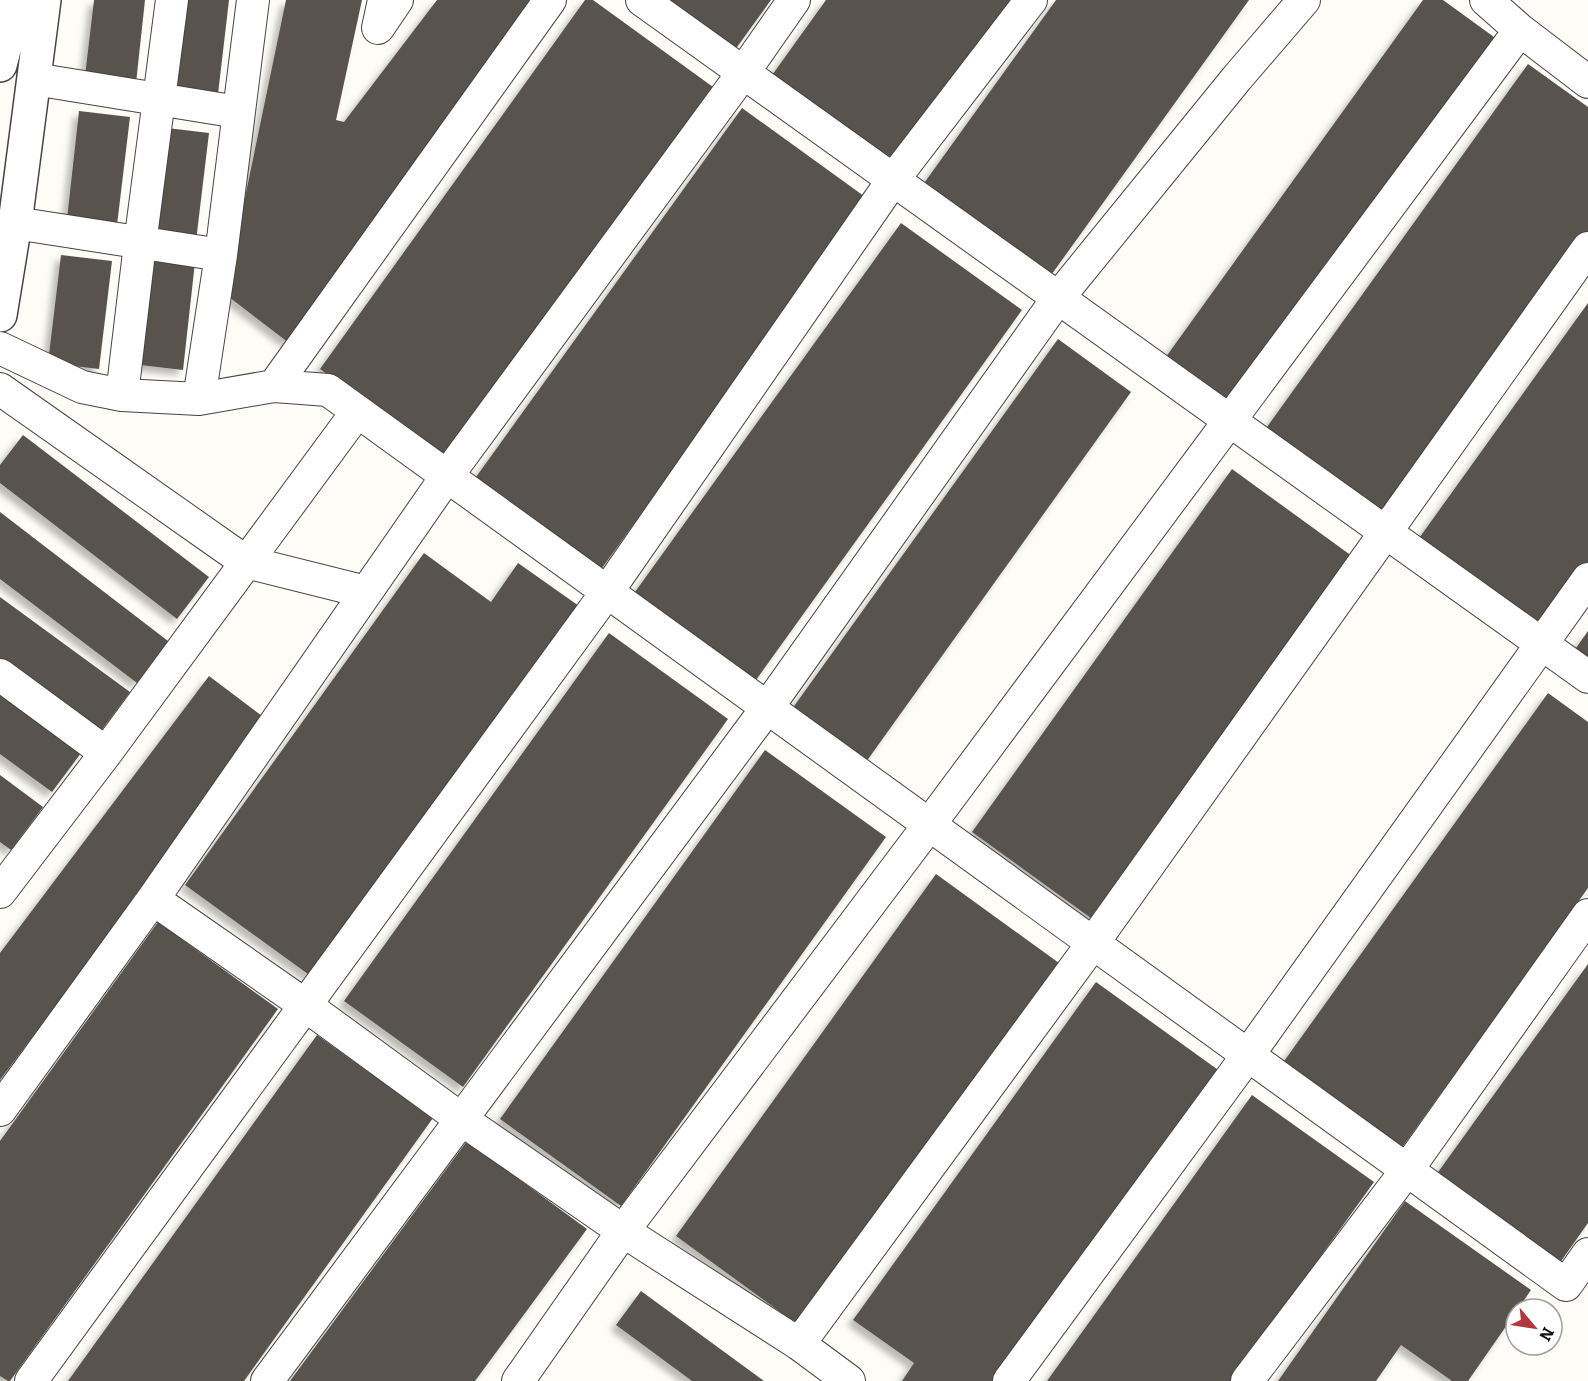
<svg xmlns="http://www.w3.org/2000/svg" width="1588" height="1381" viewBox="0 0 1588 1381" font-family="Bitter,serif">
  <defs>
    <filter id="shadow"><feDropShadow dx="-5.5" dy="5.5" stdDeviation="3" flood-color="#0004"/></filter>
  </defs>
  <rect width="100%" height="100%" fill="#fefcf6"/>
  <path fill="#59524e" filter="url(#shadow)" d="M94,0h51l-9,83 -51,-7z
    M177,0h52l-11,94 -51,-6z
    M286,0h76l-26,120 8,2 93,-122h98l-246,343 -64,-49z
    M585,0h8l120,87 -267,373 -126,-91z
    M657,0h114l-39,54z
    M826,0h186l-119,166 -123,-88z
    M1056,0h193l-200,278 -127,-92z
    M1423,0h20l51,37 -266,371 -65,-47z
    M1528,64l60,43v125l-207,288 -119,-86z
    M742,108l126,91 -271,376 -126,-91z
    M79,111l51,6 -13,108 -50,-6z
    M159,127l50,6 -13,108 -50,-6z
    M901,223l121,87 -266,370 -121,-88z
    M61,255l51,6 -13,108 -51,-6z
    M145,256l50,6 -12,108 -51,-6z
    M1588,303v261l-48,66 -123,-89z
    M1058,339l73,53 -265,370 -74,-53z
    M23,435l186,142 -32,42 -177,-136v-18z
    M1232,469l124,90 -261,362 -123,-89z
    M0,512l168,129 -31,42 -137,-104z
    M424,553l67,49 27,-39 61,43 -267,371 -127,-92z
    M0,597l130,95 -32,43 -98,-71z
    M1588,631v36l-17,-12z
    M609,633l119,86 -265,368 -119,-86z
    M209,676l61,46 -270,358v-127z
    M0,688l84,61 -32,43 -52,-38z
    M1548,693l40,29v166l-187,261 -119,-85z
    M765,750l121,87 -265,369 -121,-87z
    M0,775l43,32 -32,43 -11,-8z
    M936,874l123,89 -261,362 -122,-89z
    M158,922l120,87 -268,372h-2l-8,-5v-235z
    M1588,964v259l-29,41 -123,-89z
    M1096,982l125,90 -223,309h-96l12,-18 -61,-43z
    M317,1035l116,83 -189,263h-176z
    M1252,1095l122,87 -143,199h-184z
    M467,1141l120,88 -112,152h-185z
    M1405,1201l126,89 -13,19h-2v3l-48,69h-16l-51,-36 -25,36h-98z
    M641,1291l123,90h-72l-76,-56z"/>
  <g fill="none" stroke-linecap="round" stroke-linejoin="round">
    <g stroke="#444" stroke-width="34">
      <path id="minor" d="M253,0l-32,255 -22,144 75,-13 54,4 1238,895 22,-31
        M384,0l-6,28 19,-28
        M642,0l946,677
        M1486,0l34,30 68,52
        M34,79l204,33
        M15,223l206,32
        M0,348l82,39 40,8 77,4
        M274,386l276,-386
        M0,389l246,173 120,30
        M122,395l18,-151 32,-244
        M0,675l106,78
        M0,892l106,-139 251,-341
        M153,899l152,106 156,114 162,112 176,113 50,37
        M0,1110l153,-211 294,-423 296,-403 51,-73
        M799,1344l294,-401 495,-695
        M31,1381l576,-789 286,-412 138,-180
        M267,1381l500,-673 291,-410 179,-220 67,-78
        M518,1381l105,-150 306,-406 591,-795
        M1009,1381l239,-326 340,-476
        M1247,1381l160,-211 181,-255"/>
    </g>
    <g stroke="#444" stroke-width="36">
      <path id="tertiary" d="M0,65l17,-65
        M0,315l15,-92 29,-223"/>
    </g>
    <use href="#minor" stroke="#fff" stroke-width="32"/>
    <use href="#tertiary" stroke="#fff" stroke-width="33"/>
  </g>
  <g transform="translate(1534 1327) rotate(119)"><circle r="28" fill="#ffffff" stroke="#a0a0a0" stroke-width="1.5"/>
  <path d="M0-4.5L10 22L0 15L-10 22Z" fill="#b3373d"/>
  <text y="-9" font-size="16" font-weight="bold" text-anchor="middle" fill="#111111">N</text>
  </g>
</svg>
